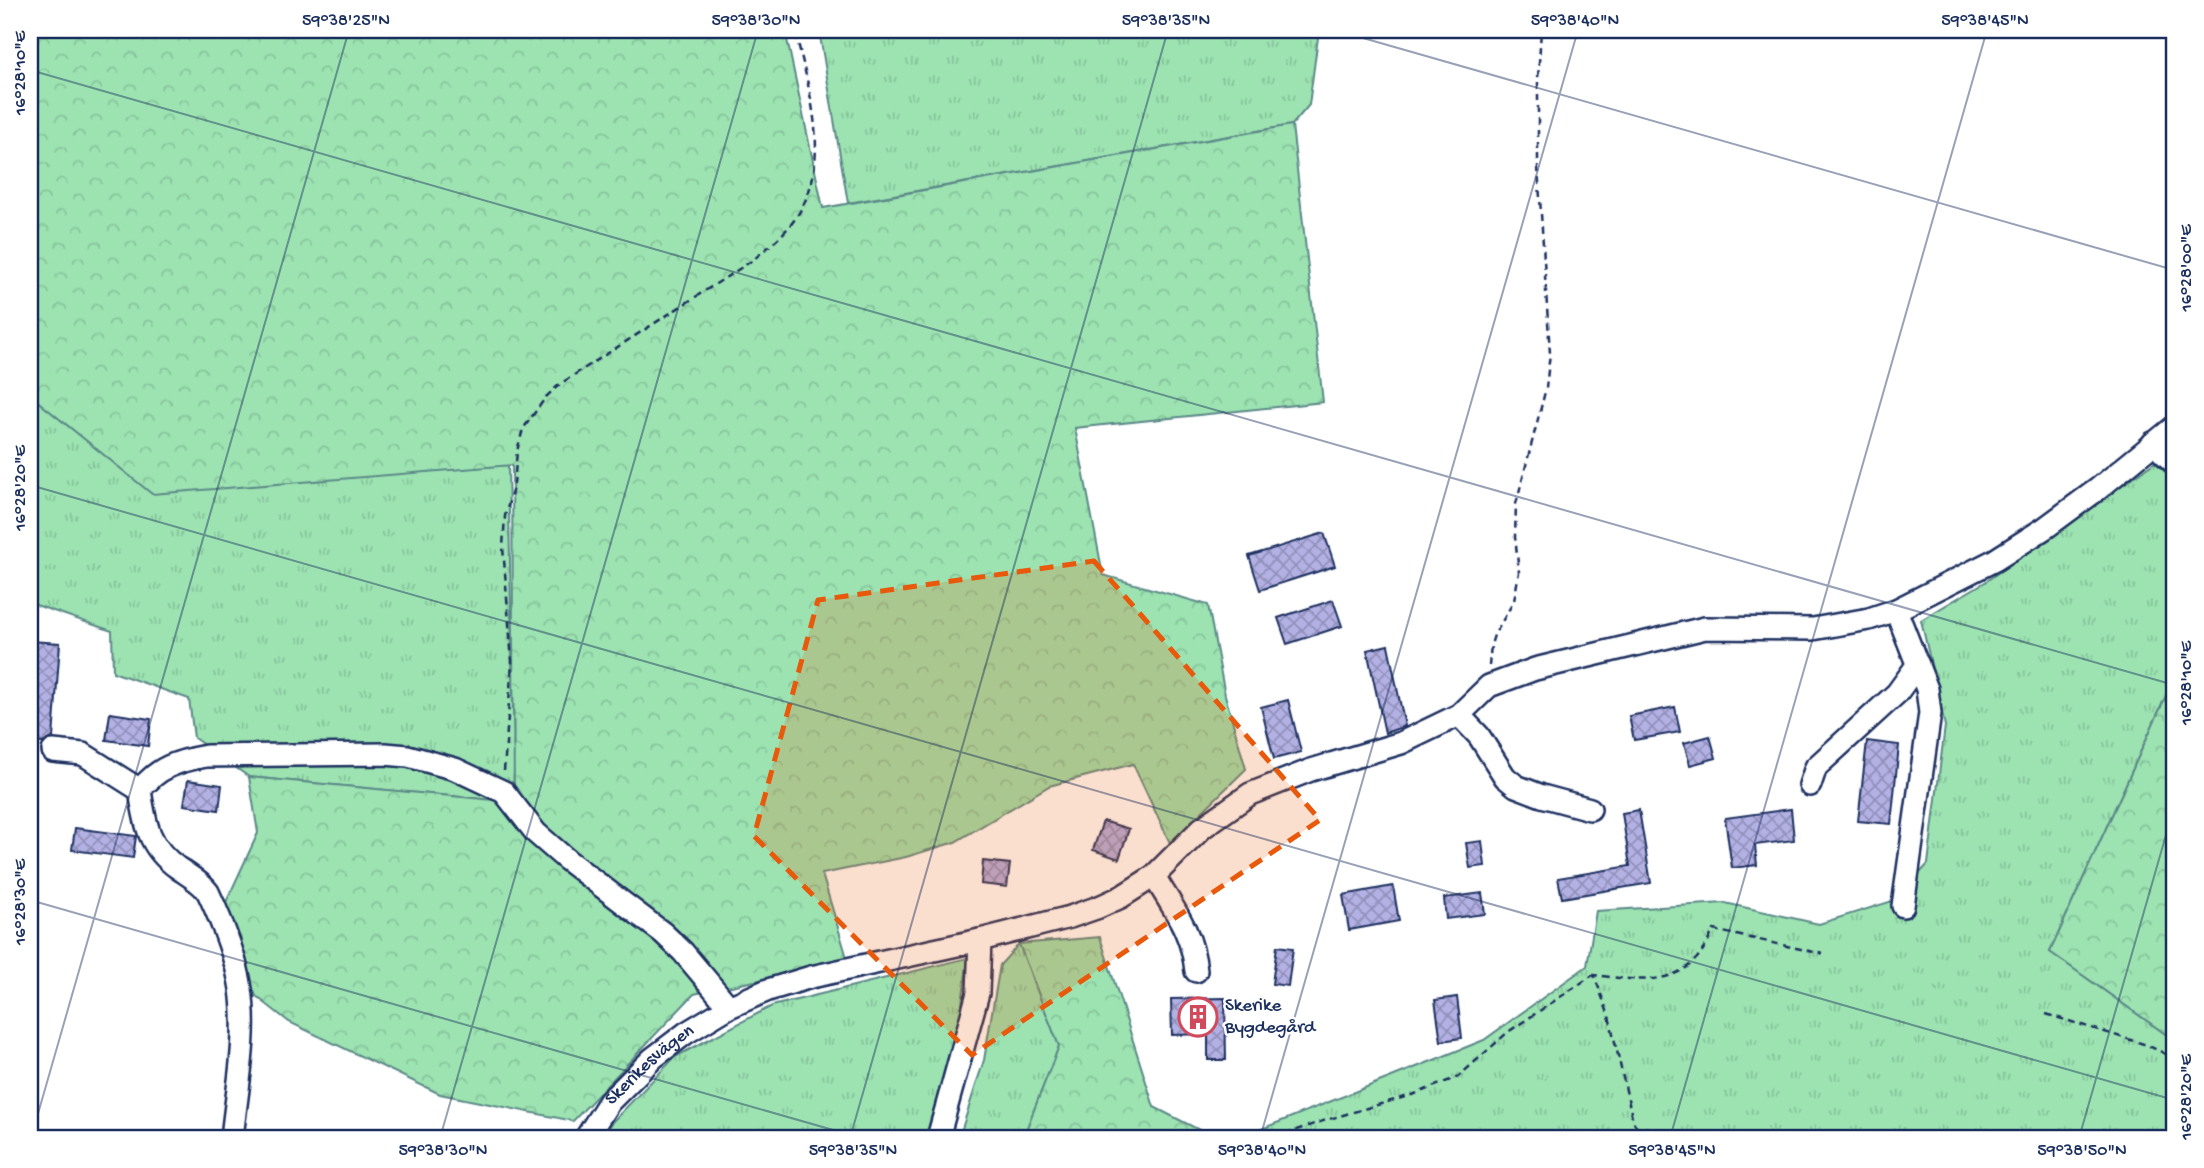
<svg xmlns="http://www.w3.org/2000/svg" width="2204" height="1168" viewBox="0 0 2204 1168" font-family="'Gochi Hand',sans-serif">
  <defs>
    <pattern id="grass-tufts" width="24" height="20" patternUnits="userSpaceOnUse" patternTransform="scale(1.75)"><rect width="24" height="20" fill="#9ce3b1"/><path d="M3 7l-1-3M5 7V3M7 7l1-3M15 17l-1-3M17 17v-4M19 17l1-3" fill="none" stroke="#86c39b"/></pattern>
    <pattern id="forest-crowns" width="20" height="18" patternUnits="userSpaceOnUse" patternTransform="scale(1.75)"><rect width="20" height="18" fill="#9ce3b1"/><path d="M2 6a3 3 0 1 1 6 0M12 15a3 3 0 1 1 6 0" fill="none" stroke="#86c39b"/></pattern>
    <pattern id="building-cross-hatch" width="8" height="8" patternUnits="userSpaceOnUse" patternTransform="scale(1.75)"><rect width="8" height="8" fill="#b3b1e3"/><path d="M0 0l8 8M0 8l8-8" fill="none" stroke="#9190bb"/></pattern>
  </defs>
  <rect width="100%" height="100%" fill="#fff"/>
  <filter id="ink" filterUnits="userSpaceOnUse"><feTurbulence type="fractalNoise" baseFrequency=".0143" numOctaves="2"/><feDisplacementMap in="SourceGraphic" scale="14" xChannelSelector="R" yChannelSelector="G"/><feConvolveMatrix kernelMatrix="1 2 1 2 8 2 1 2 1" color-interpolation-filters="sRGB"/></filter>
  <g filter="url(#ink)">
    <path fill="url(#grass-tufts)" stroke="#5c8988" stroke-width="2" d="M819,30h500l-10,75 -17,20 -444,78z
      M30,395l122,98 356,-28 7,337 -266,-25 -55,-39 -5,-39 -76,-27 -1,-41 -82,-28z
      M2155,462l19,18v198l-124,274 124,88v98h-935l245,-98 103,-74 9,-55 129,-8 94,21 77,-24 32,-36 17,-138 -24,-106 64,-38z
      M1019,944l40,102 -36,92h-64l25,-78 16,-95z
      M968,958l-9,69 -31,111h-324l8,-16 63,-65 97,-51z"/>
    <path fill="url(#forest-crowns)" stroke="#5c8988" stroke-width="2" d="M30,30h755l38,178 469,-83 31,277 -248,26 28,147 105,30 17,90 21,74 -76,74 -37,-79 -84,22 -94,56 -49,15 -84,17 26,87 -154,33 -121,127 -133,-27 -151,-72 -33,-26 -34,-85 36,-78 -9,-56 265,25 -2,-337 -360,29 -122,-99z
      M2174,678v362l-124,-88z
      M1100,937l54,170 61,31h-192l36,-92 -40,-102z"/>
    <path fill="url(#building-cross-hatch)" stroke="#1b2f5e" stroke-width="2" d="M1324,533l11,33 -75,24 -11,-34z
      M1333,600l9,26 -55,18 -9,-26z
      M30,641l30,2 -7,95 -10,5 -13,-1z
      M1388,645l17,81 -20,7 -18,-83z
      M1288,700l13,52 -27,7 -13,-52z
      M1675,707l5,25 -46,8 -5,-24z
      M110,713l41,6 -3,27 -42,-6z
      M1710,736l6,22 -26,7 -6,-22z
      M1867,741l32,4 -8,79 -33,-3z
      M188,780l34,5 -3,25 -35,-5z
      M1791,809l3,31 -39,5 2,20 -25,3 -7,-50z
      M1639,810l12,73 -89,15 -4,-20 72,-12 -8,-53z
      M1103,821l26,8 -10,30 -26,-9z
      M75,828l61,8 -3,22 -61,-8z
      M1482,841l3,25 -15,2 -4,-25z
      M983,861l27,3 -3,23 -26,-3z
      M1393,886l6,35 -50,9 -6,-35z
      M1482,893l3,21 -39,5 -2,-21z
      M1277,946l16,2 -5,38 -16,-2z
      M1457,997l5,41 -21,3 -6,-41z
      M1225,998l1,62h-18v-26l-36,1 -1,-36z"/>
    <g fill="none" stroke-linecap="round" stroke-linejoin="round">
      <g stroke="#1b2f5e" stroke-width="26">
        <g id="minor">
          <path d="M2153,443l21,20"/>
          <path d="M1896,610l31,79 3,24 -27,193"/>
          <path d="M1459,715l20,21 26,41 11,9 26,10 48,13"/>
          <path d="M53,751l30,3 57,36"/>
          <path d="M1810,785l6,-18 81,-74 21,-29"/>
          <path d="M1154,876c20,34 38,55 42,95"/>
          <path d="M232,1138c5,-49 16,-100 9,-149 -5,-33 -19,-67 -33,-97 -7,-10 -20,-17 -30,-24 -30,-21 -33,-45 -38,-78 18,-23 38,-29 66,-34l179,-2 23,2 47,13 49,23 32,41 31,27 96,73 20,19 46,55"/>
          <path id="s1" d="M586,1138l23,-36 44,-44 33,-25 43,-26 39,-17 43,-13 169,-37 90,-23 29,-10 22,-10 33,-21 48,-48 48,-34 61,-24 90,-27 58,-28 30,-29 46,-17 170,-41 108,1 56,-10 27,-9 99,-50 50,-32 53,-39 76,-62"/>
          <path d="M938,1138l40,-145 2,-53"/>
        </g>
      </g>
      <path stroke="#1b2f5e" stroke-width="2.5" stroke-dasharray="7 5" stroke-linecap="butt" d="M1489,666l2,-21 3,-10 20,-34 5,-29 -4,-35 1,-33 30,-116 4,-35 -12,-186v-88l3,-49
        M504,771l8,-109 -9,-115 2,-31 9,-32 3,-33 6,-22 23,-32 14,-13 193,-124c15,-13 31,-25 42,-41 39,-57 14,-128 0,-189
        M2046,1014l101,31 27,13
        M1273,1138l53,-18 89,-26 43,-17 50,-45 85,-57
        M1643,1138l-10,-17 -24,-105 -15,-41c36,4 76,13 103,-17 7,-8 12,-19 17,-28l109,24"/>
      <use href="#minor" stroke="#fff" stroke-width="21"/>
    </g>
  </g>
  <path fill="#e8590c" fill-opacity="0.2" stroke="#e8590c" stroke-width="5" stroke-dasharray="14 9" stroke-linejoin="round" d="M1094,561l226,259 -348,235 -218,-219 64,-236z"/>
  <path fill="none" stroke="#1b2f5e" stroke-width="2" stroke-opacity="0.45" d="M1335,30l839,240M30,70l2144,615M30,485l2144,615M30,900l831,238M31,1138l318,-1108M440,1138l318,-1108M850,1138l318,-1108M1260,1138l318,-1108M1670,1138l317,-1108M2079,1138l95,-331"/>
  <defs>
    <g id="building-ring" transform="scale(2.0125)"><circle r="9.5" fill="#fff" stroke="#d1495b" stroke-width="1.5"/><path d="M-4-6H4V6H1V3H-1V6H-4ZM-2.5-4.3h1.7v1.8h-1.7ZM.8-4.3h1.7v1.8H.8ZM-2.5-1h1.7V.8h-1.7ZM.8-1h1.7V.8H.8Z" fill="#d1495b"/></g>
  </defs>
  <g fill-rule="evenodd">
    <use href="#building-ring" x="1198" y="1017"/>
  </g>
  <g text-anchor="middle" dominant-baseline="central" stroke-width="5" stroke-linejoin="round" paint-order="stroke">
    <g font-size="19" fill="#1b2f5e" stroke="#fff" text-anchor="start">
      <text x="1225" y="1006">Skerike<tspan x="1225" dy="22">Bygdegård</tspan></text>
    </g>
    <g font-size="19" fill="#1b2f5e" stroke="#fff">
      <text stroke="none"><textPath href="#s1" startOffset="98">Skerikesvägen</textPath></text>
    </g>
  </g>
  <rect width="2204" height="1168" fill="none" stroke="#fff" stroke-width="77"/>
  <rect x="38" y="38" width="2128" height="1092" fill="none" stroke="#1b2f5e" stroke-width="2.5"/>
  <g font-size="18" text-anchor="middle" fill="#1b2f5e">
    <text x="346" y="25">59°38'25"N</text>
    <text x="756" y="25">59°38'30"N</text>
    <text x="1166" y="25">59°38'35"N</text>
    <text x="1575" y="25">59°38'40"N</text>
    <text x="1985" y="25">59°38'45"N</text>
    <text transform="translate(19 73) rotate(-90)" y="6">16°28'10"E</text>
    <text transform="translate(2185 268) rotate(-90)" y="6">16°28'00"E</text>
    <text transform="translate(19 488) rotate(-90)" y="6">16°28'20"E</text>
    <text transform="translate(2185 683) rotate(-90)" y="6">16°28'10"E</text>
    <text transform="translate(19 902) rotate(-90)" y="6">16°28'30"E</text>
    <text transform="translate(2185 1097) rotate(-90)" y="6">16°28'20"E</text>
    <text x="443" y="1155">59°38'30"N</text>
    <text x="853" y="1155">59°38'35"N</text>
    <text x="1262" y="1155">59°38'40"N</text>
    <text x="1672" y="1155">59°38'45"N</text>
    <text x="2082" y="1155">59°38'50"N</text>
  </g>
</svg>
